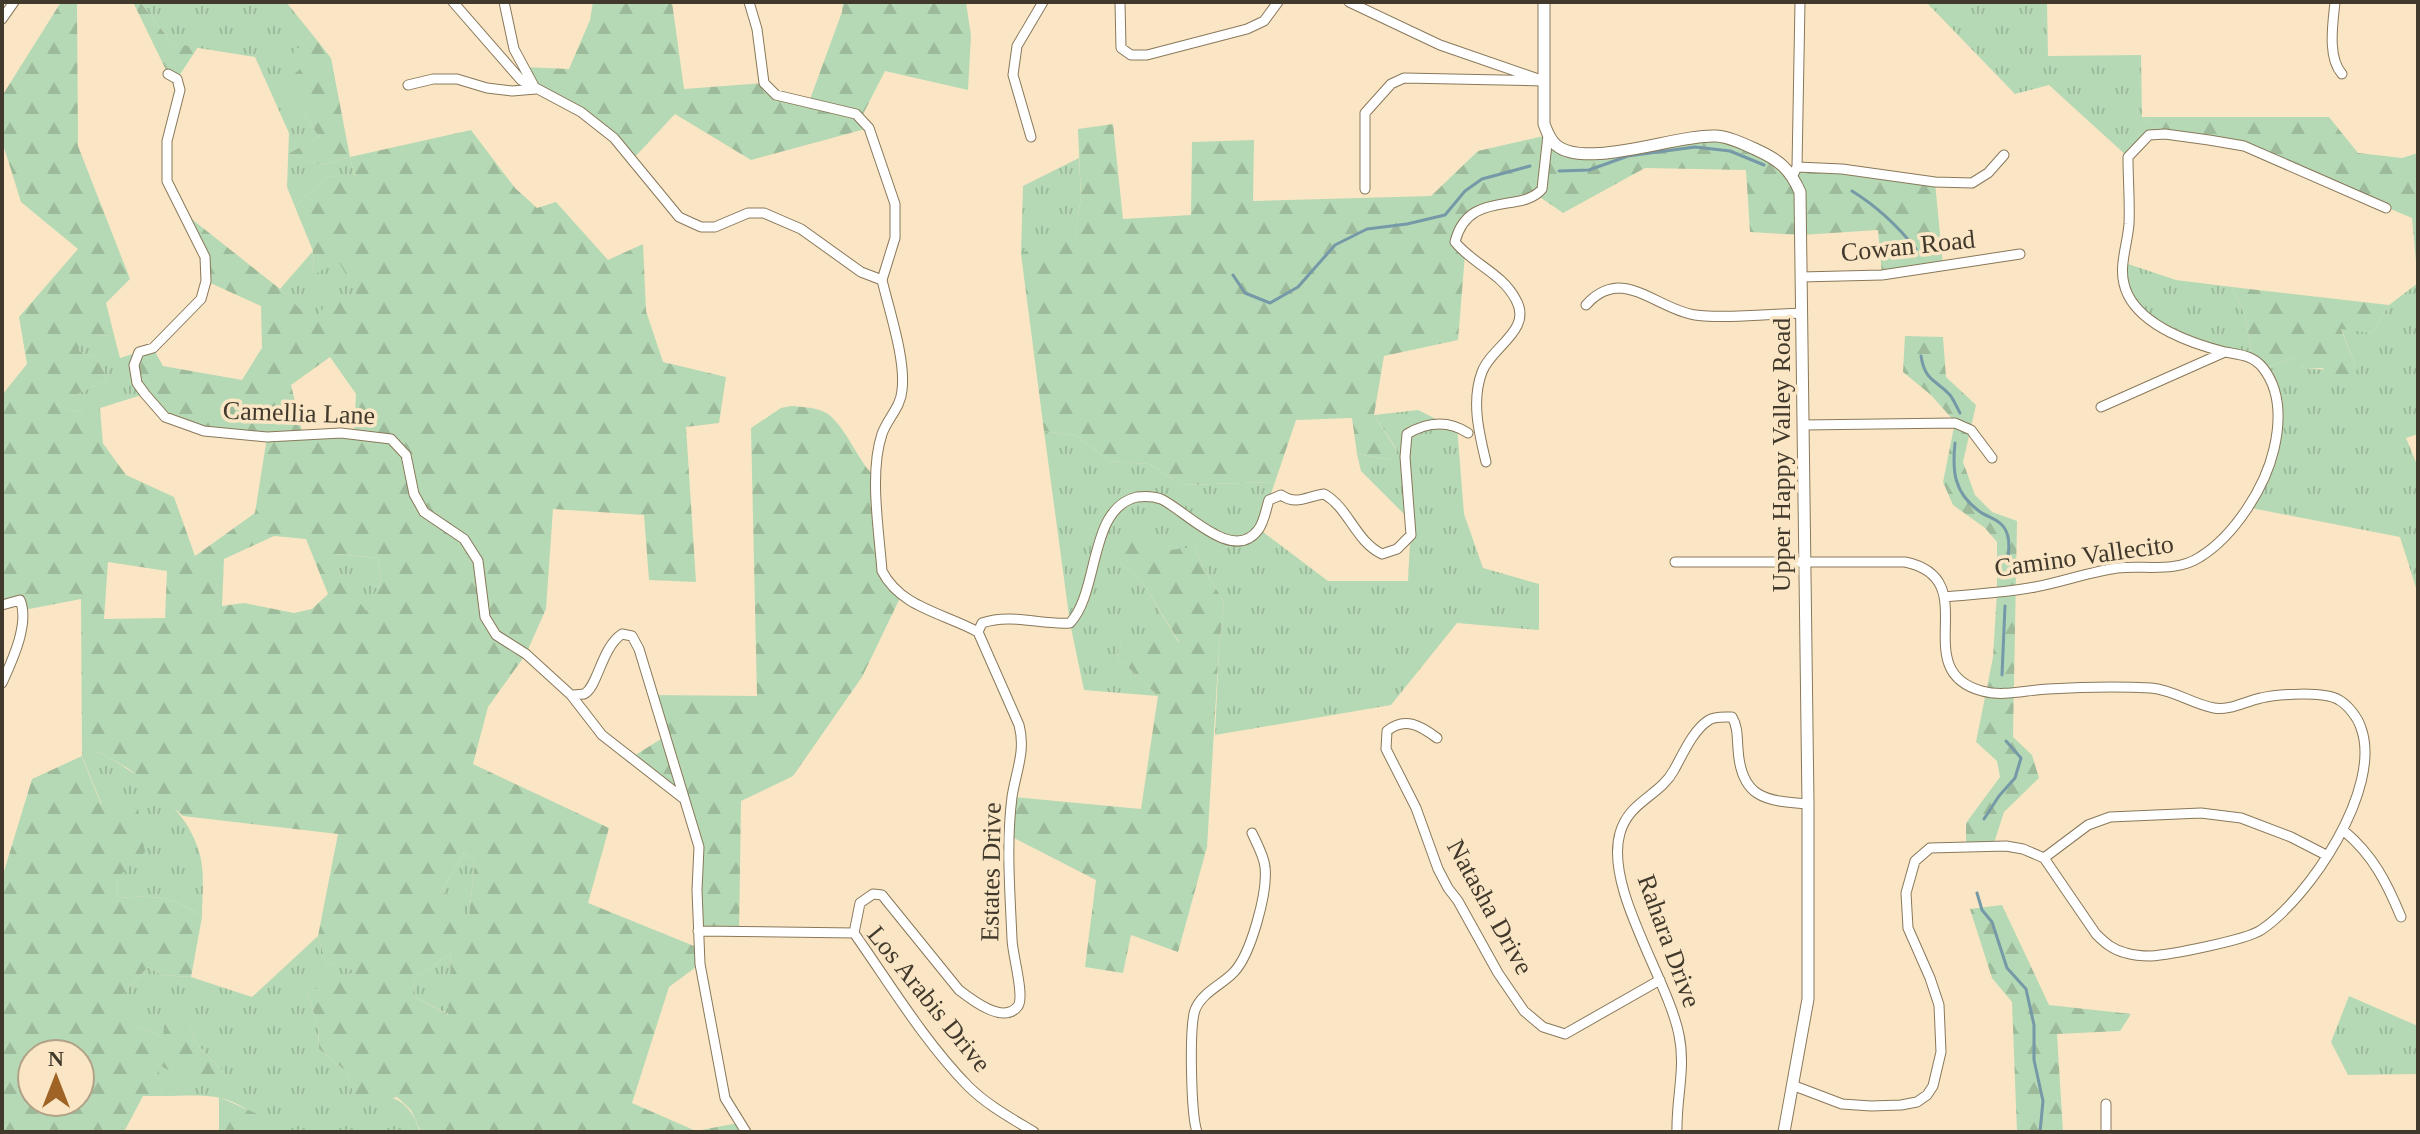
<svg xmlns="http://www.w3.org/2000/svg" width="2420" height="1134" viewBox="0 0 2420 1134" font-family="Georgia,serif">
  <defs>
    <pattern id="grass-tufts" width="24" height="20" patternUnits="userSpaceOnUse" patternTransform="scale(2)"><rect width="24" height="20" fill="#b5d9b4"/><path d="M3 7l-1-3M5 7V3M7 7l1-3M15 17l-1-3M17 17v-4M19 17l1-3" fill="none" stroke="#9dbb9b"/></pattern>
    <pattern id="forest-firs" width="22" height="20" patternUnits="userSpaceOnUse" patternTransform="scale(2)"><rect width="22" height="20" fill="#b5d9b4"/><path d="M5 1l3.5 6h-7zM16 11l3.5 6h-7z" fill="#9dbb9b"/></pattern>
  </defs>
  <rect width="100%" height="100%" fill="#fae6c5"/>
  <path fill="url(#grass-tufts)" d="M140,2h146l26,32 -18,19 11,12 -5,43 19,29 -30,17 33,11 28,-8 5,21 -28,-2 -32,31 -8,-20 2,-54 -34,-76 -82,-13z
    M1926,2h121l1,54 93,-1 1,62 23,17 -16,2 -21,21 -79,-72 -34,9z
    M1079,158l2,39 -7,47 -53,10 2,-68z
    M313,251l1,23 24,-15 25,46 -51,17 -32,-33z
    M2122,262l54,18 56,7 13,29 8,42 -93,-32 -30,-28z
    M2418,283v151l-12,4 12,29v127l-18,-57 -154,-30 24,-42 7,-64 -13,-32 27,-11 15,11 51,1 -16,-42 31,5 17,-28z
    M114,335l6,23 19,-6 6,42 -45,14 3,37 -23,-33 -25,-7 53,-26 -11,-20 -18,-8v-15z
    M1418,410l26,13 13,3 7,88 19,54 56,16v46l-82,-7 -66,82 -176,30 4,-87 5,-46 -18,-30 -12,-25 -74,15 25,24 34,57 -56,-8 -6,22 41,39 -74,-6 -14,-67 -26,-192 33,5 32,25 40,3 33,21 93,-3 -16,47 69,52h80l3,-60 -50,-50 -4,-17 32,6 8,-10 -23,-35z
    M336,554l42,4 3,23 -15,31 -27,-40z
    M99,752c41,23 89,55 101,103 5,19 2,43 2,62 -27,-21 -51,-22 -84,-19l-1,-20 20,-75 -35,2 -20,-49z
    M464,852l11,10 -6,55 -27,-26z
    M318,936l8,27 32,8 -51,22 11,32 1,24 28,23 6,18c35,6 55,4 67,42h-151v-13c-17,-5 -31,-17 -48,-21 -18,-4 -40,-2 -59,-2l-5,-33 22,14 47,-2 -30,-32 -10,-28 -23,23 -32,-15 -7,-30 24,-26 14,8 29,2 61,20z
    M451,953l-2,62 -36,-19 1,-17z
    M2349,996l69,30v48l-70,1 -17,-33z"/>
  <path fill="url(#forest-firs)" fill-rule="evenodd" d="M61,2h16l1,144 52,133 -24,24 8,32 -35,2v14l18,8 11,20 -52,26 24,7 46,63 48,22 21,59 60,-43 12,-76 -63,-6 -39,-14 -28,-34 2,-31 14,-4 10,18 79,14 20,-32 -1,-42 -55,-25 -1,-24 -26,-48 101,80 32,32 20,-23 30,6 -24,-44 -24,15 -1,-24 -18,-44 32,-31 28,1 -5,-20 -28,8 -34,-11 31,-17 -19,-29 -14,-27 19,-16 -12,-12 19,-19 19,24 19,99 121,-27 44,58 22,20 19,-6 52,58 35,-16 3,67 17,51 63,15 -7,46 -33,4 10,155 -47,-2 -5,-65 -91,-6 -7,100 -20,45 -38,53 -15,57 136,64 -21,75 111,45 1,16 -31,23 -37,116 64,28 42,-8 8,9 -326,-2 -9,-20 -14,-13 -33,7 -11,-13 -6,-19 -28,-23 -1,-24 -11,-32 49,-22 -30,-8 -8,-27 20,-102 -155,-18 -54,-47 -30,-17 -17,5 19,47 36,-2 8,50 -28,26 1,20c33,-3 57,-2 84,19l-11,60 -29,-2 -14,-8 -24,26 14,13 -7,17 32,15 1,-13 22,-11 10,29 30,32 -14,14 -15,-12h-18l-21,-13 4,32h-19l-19,36h-122v-254l30,-99 50,-23 -1,-157 -57,11 -4,-10 -18,5v-210l25,-31 -8,-47 59,-68 -57,-47 -19,-61v-45zM330,357l26,37 -2,40 -51,1 -12,-50zM274,536l32,3 22,55 -16,15 -18,4 -50,-10 -22,3 2,-47zM337,554l41,4 3,23 -15,30 -27,-39zM108,562l59,9 -2,47 -61,1zM464,852l11,10 -6,54 -27,-25zM451,953v1l-3,61 -35,-19 1,-17zM38,1046l42,8v48h-48v-24l-8,-4z
    M133,2h7l33,42 25,3 -21,32 -9,-5z
    M593,2h79l12,87 80,-6 12,12 33,7 33,-90 1,-10h123l5,34 -3,54 -83,-19 -24,47 8,10 -118,32 -76,-46 -43,46 -18,-22 -79,-50 -13,-21 47,2 21,-49z
    M2142,117h187l29,36 44,5 16,-5v130l-6,-65 -168,-71 -79,-13z
    M1113,124l10,95 68,-4 1,-73 62,-2 -1,61 178,-5 47,-45 70,-16 26,18 140,-17 83,31 138,15 8,84 -61,9 -4,-45 -77,5 -51,-3 -4,-62 -101,-2 -82,45 -26,-18 -65,19 -15,21 8,19 -7,86 -74,16 -10,59 23,36 -8,9 -32,-6 -5,-36 -56,2 -21,62 -93,3 -33,-21 -40,-3 -32,-25 -33,-5 -23,-177 33,-20 20,9 7,-46 -3,-68z
    M2232,287l157,18 -17,28 -31,-4 16,41 -13,12 -22,-14 -16,1 -15,-11 -27,11 -11,-11 -8,-42z
    M1905,336l38,1 3,40 30,28 -13,57 12,33 17,17 25,9 -4,216 19,18 7,23 -35,34 -11,34 -27,-1v-22l34,-46 -3,-16 -21,-19 17,-85 4,-65v-50l-12,-14 -32,-23 -10,-23 12,-60 -24,-27 -28,-23z
    M791,406c11,1 27,1 37,8 21,17 29,47 49,65l5,92 19,25 -39,81 -69,99 -52,25 -2,130h-41l1,-84 -15,-48 -58,-38 38,-24 -12,-42 105,1 -6,-268 30,-20z
    M1135,522l28,29 31,-4 12,25 18,30 -5,46 -12,199 -29,105 -47,-17 -8,38 -38,-6 11,-87 -86,-44 2,-39 129,12 17,-113 -41,-39 6,-23 56,8 -34,-56 -25,-24z
    M2002,905l47,100 82,9 -11,17 -63,3 6,98h-46l-5,-130 -20,-24 -22,-69z
    M219,1097l50,22v13h-50z"/>
  <g fill="none" stroke-linecap="round" stroke-linejoin="round">
    <path stroke="#7699a8" stroke-width="3" d="M1559,171l30,-1 39,-14 67,-9 35,4 34,14
      M1852,191c26,16 45,34 64,58
      M1233,275l12,18 25,10 28,-16 37,-42 32,-16 40,-5 38,-9 20,-24 17,-12 48,-13
      M1921,356c4,25 14,23 29,39 4,5 7,13 10,18
      M1955,443c-3,28 -1,50 24,68 6,5 16,7 22,13 10,9 8,24 7,36
      M2002,675l3,-69
      M1984,819l15,-23 16,-18 6,-20 -15,-17
      M1977,893l5,17 10,12 15,46 19,21 8,36v35l9,41 -3,31"/>
    <g stroke="#89785a" stroke-width="11">
      <path id="minor" d="M453,2l68,78 60,32 33,26 65,79 22,10h14l33,-14h16l37,16 60,43 21,8
        M504,2l10,47 21,39
        M749,2l8,27 7,54 12,12 80,19 13,14 26,76v34l-13,42
        M1120,2l1,46 10,7h16l100,-26 17,-8 14,-19
        M1349,2l91,43 104,36 -140,-3 -13,6 -26,29v76
        M2335,2c-2,21 -8,55 7,72
        M2,19l12,-17
        M168,74l9,5 3,11 -13,51v40l38,76 1,24 -5,18 -48,49 -14,4 -5,13 3,18 8,11 20,23 39,14 63,6 74,-4 50,6 15,16 8,39 10,18 40,27 14,22 7,56 11,18 30,19 45,41c2,0 12,-1 13,-1 14,-7 17,-46 38,-60l10,2 7,13 60,198 -2,43 3,74 25,134 21,34
        M408,85l25,-6h24l30,9 25,3 24,-2
        M1031,137l-18,-62 4,-29 26,-44
        M1797,167l45,2 93,13 37,1 16,-10 16,-18
        M1794,173l3,-6 3,-165
        M1801,277l81,-2 138,-21
        M1586,305c9,-10 18,-16 32,-17 25,0 50,23 77,27 31,4 74,-1 107,-2
        M2101,407l124,-55
        M1803,425l152,-2 16,7 21,28
        M1486,462c-7,-29 -15,-61 -4,-90 9,-25 51,-42 34,-72 -14,-27 -42,-35 -61,-58 13,-53 67,-28 87,-53l6,-54
        M1675,562h230c82,17 0,108 77,129 21,6 44,-1 66,-2 33,-2 69,-3 103,-1 23,2 41,16 63,20 15,3 32,-7 47,-10 17,-4 63,-7 78,2 9,5 19,18 22,28 22,60 -52,170 -100,202 -15,10 -91,25 -111,26 -7,0 -17,-1 -24,-3 -13,-3 -21,-10 -30,-19l-52,-76 -21,-9 -17,-3 -76,2 -15,13 -9,32 2,35 22,50 9,27 2,47 -8,34 -6,9 -10,7 -16,3 -30,1 -29,-2 -50,-19
        M1944,597c30,-3 61,-4 91,-10 27,-5 54,-15 82,-19 28,-3 59,5 83,-11 34,-21 65,-69 74,-108 6,-26 7,-58 -11,-81 -10,-13 -23,-13 -38,-16 -32,-8 -81,-25 -97,-57 -12,-24 -1,-46 1,-71 1,-22 -1,-44 -1,-67l21,-22 16,-1 44,6 35,6 142,62
        M2,605l18,-5c10,23 -8,61 -18,83
        M978,632l4,-9c29,-10 59,2 88,0 30,-32 18,-115 67,-126 8,-1 16,-1 24,2 24,11 72,65 97,31 6,-7 8,-21 11,-30l12,-5c16,11 26,1 43,-1 25,14 31,47 58,60l15,-5 14,-14 -6,-78 2,-23c20,-12 41,-14 61,-1
        M571,695l31,40 82,64
        M1437,738c-16,-12 -32,-22 -50,-7l-1,18 30,59 22,61 10,19 10,13 40,72 26,38 19,16 22,7 95,-54
        M2344,831c29,24 43,52 57,86
        M2044,858l44,-33 22,-8 91,-4 40,5 50,19 35,18
        M698,931l156,2c36,51 70,108 114,153 19,19 43,32 66,46
        M854,933l6,-30 13,-9 9,1 77,95c13,10 45,35 59,16 7,-10 -6,-53 -6,-67 -2,-47 -6,-95 0,-142 4,-26 14,-46 7,-72l-41,-93c-34,-19 -77,-24 -96,-61 -3,-41 -13,-98 0,-137 5,-15 19,-27 20,-44 4,-30 -13,-80 -20,-110
        M2106,1104v28
        M1197,1132c-6,-18 -8,-104 -2,-122 7,-18 27,-25 39,-38 17,-18 34,-80 31,-105 -1,-11 -8,-23 -13,-34
        M1677,1132c-1,-33 9,-64 2,-97 -11,-56 -75,-147 -59,-202 9,-32 40,-37 54,-63 9,-16 19,-40 35,-50 6,-4 16,-3 23,-3 6,10 5,20 6,32 3,49 27,52 70,55"/>
    </g>
    <g stroke="#89785a" stroke-width="13">
      <path id="tertiary" d="M1544,2v122c3,8 6,16 12,21 29,25 121,-11 160,-9 14,1 28,8 41,14 22,10 33,19 43,42l8,612v195l-24,133"/>
    </g>
    <use href="#minor" stroke="#fff" stroke-width="9"/>
    <use href="#tertiary" stroke="#fff" stroke-width="11"/>
  </g>
  <g text-anchor="middle" dominant-baseline="central" stroke-width="7" stroke-linejoin="round" paint-order="stroke">
    <g font-size="26" fill="#41392c" stroke="#fae6c5">
      <text transform="translate(1908 246) rotate(-6)">Cowan Road</text>
      <text transform="translate(299 413) rotate(2)">Camellia Lane</text>
      <text transform="translate(1781 455) rotate(-90)">Upper Happy Valley Road</text>
      <text transform="translate(2084 556) rotate(-8)">Camino Vallecito</text>
      <text transform="translate(991 872) rotate(-89)">Estates Drive</text>
      <text transform="translate(1490 907) rotate(61)">Natasha Drive</text>
      <text transform="translate(1669 941) rotate(70)">Rahara Drive</text>
      <text transform="translate(929 999) rotate(51)">Los Arabis Drive</text>
    </g>
  </g>
  <rect width="2420" height="1134" fill="none" stroke="#41392c" stroke-width="8"/>
  <g transform="translate(56 1078)"><circle r="38" fill="#fae6c5" stroke="#b0a188" stroke-width="2"/>
  <path d="M0-6L14 30L0 20L-14 30Z" fill="#9f6425"/>
  <text y="-12" font-size="22" font-weight="bold" text-anchor="middle" fill="#41392c">N</text>
  </g>
</svg>
